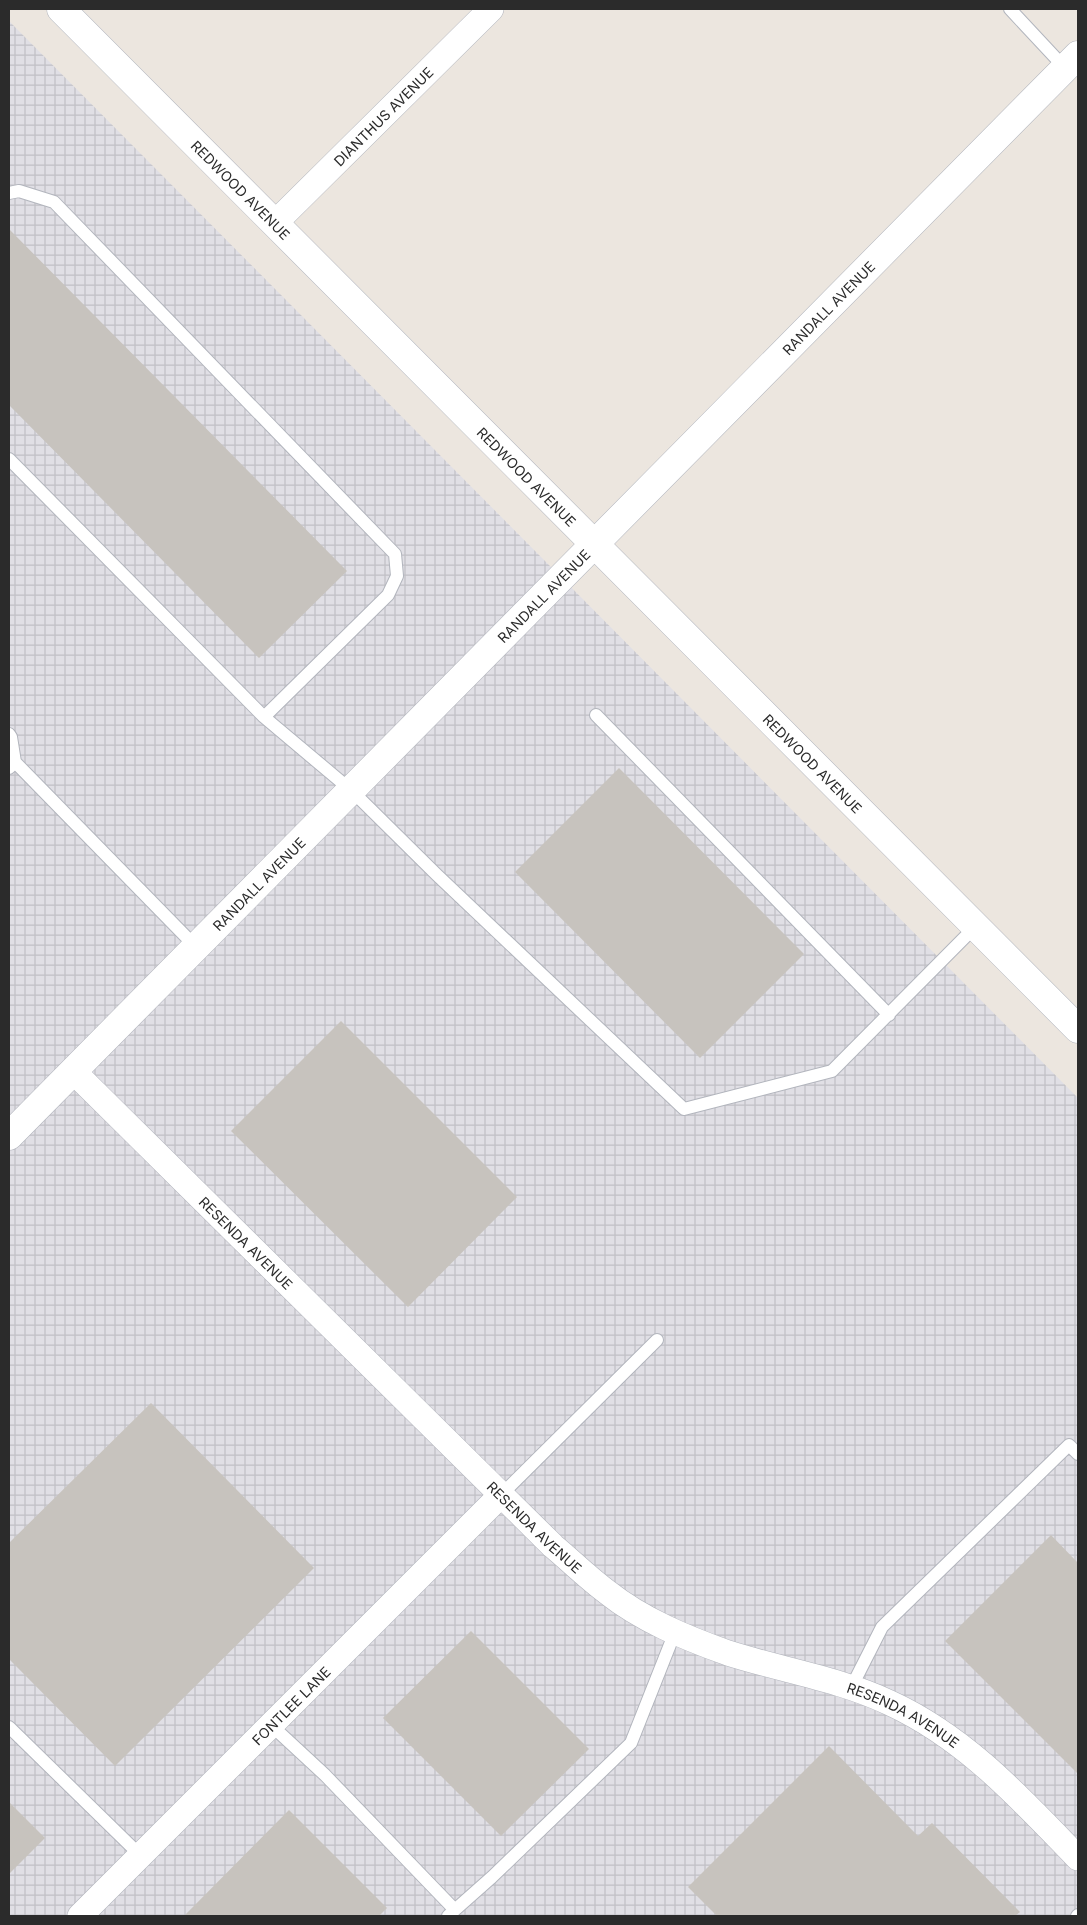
<svg xmlns="http://www.w3.org/2000/svg" width="1087" height="1925" viewBox="0 0 1087 1925" font-family="Inter,sans-serif">
  <defs>
    <pattern id="industrial-grid" width="8" height="8" patternUnits="userSpaceOnUse" patternTransform="scale(1.25)"><rect width="8" height="8" fill="#e0dfe5"/><path d="M0 4h8M4 0v8" fill="none" stroke="#c0c0c5"/></pattern>
  </defs>
  <rect width="100%" height="100%" fill="#ece6df"/>
  <path fill="url(#industrial-grid)" d="M9,21l1069,1077v818h-1069z"/>
  <path fill="#c7c3be" d="M10,230l337,341 -88,87 -250,-253z
    M619,768l185,186 -104,104 -185,-186z
    M341,1021l176,176 -109,110 -177,-176z
    M151,1403l163,165 -199,198 -106,-107v-116z
    M1051,1535l27,28v211l-133,-133z
    M471,1631l118,118 -88,87 -118,-118z
    M829,1746l89,90 14,-13 88,89 -5,4h-298l-29,-29z
    M9,1802l36,36 -36,36z
    M289,1810l98,98 -8,8h-195z"/>
  <g fill="none" stroke-linecap="round" stroke-linejoin="round">
    <g stroke="#b2b5bd" stroke-width="14">
      <path id="lane" d="M1010,9l55,59
        M9,193l10,-2 35,11 341,352 2,22 -9,19 -124,122
        M9,459l255,258 88,74 85,84 247,234 148,-38 144,-145
        M596,715l293,300
        M9,734l2,3 4,25 -6,6
        M15,762l180,184
        M501,1495l156,-155
        M851,1688l31,-61 187,-182 9,9
        M271,1725l54,50 130,135
        M9,1727l131,128
        M448,1916l44,-39 139,-134 44,-111
        M1077,1916l1,-1"/>
    </g>
    <g stroke="#b2b5bd" stroke-width="26">
      <g id="street">
        <path id="s1" d="M275,223l216,-214"/>
        <path id="s2" d="M73,1071l480,475c18,15 35,32 54,46 35,28 79,46 121,61 53,17 112,26 162,50 76,35 131,96 188,155"/>
        <path id="s3" d="M80,1916l421,-421"/>
      </g>
    </g>
    <g stroke="#b2b5bd" stroke-width="29">
      <g id="secondary">
        <path id="s4" d="M61,9l1017,1020"/>
        <path id="s5" d="M9,1136l1069,-1081"/>
      </g>
    </g>
    <use href="#lane" stroke="#fff" stroke-width="12"/>
    <use href="#street" stroke="#fff" stroke-width="25"/>
    <use href="#secondary" stroke="#fff" stroke-width="28"/>
  </g>
  <g text-anchor="middle" dominant-baseline="central" stroke-width="4.5" stroke-linejoin="round" paint-order="stroke">
    <g font-size="14" fill="#2b2b2b" stroke="#fff">
      <text stroke="none"><textPath href="#s1" startOffset="152">DIANTHUS AVENUE</textPath></text>
      <text stroke="none"><textPath href="#s4" startOffset="255">REDWOOD AVENUE</textPath></text>
      <text stroke="none"><textPath href="#s5" startOffset="1165">RANDALL AVENUE</textPath></text>
      <text stroke="none"><textPath href="#s4" startOffset="660">REDWOOD AVENUE</textPath></text>
      <text stroke="none"><textPath href="#s5" startOffset="760">RANDALL AVENUE</textPath></text>
      <text stroke="none"><textPath href="#s4" startOffset="1065">REDWOOD AVENUE</textPath></text>
      <text stroke="none"><textPath href="#s5" startOffset="355">RANDALL AVENUE</textPath></text>
      <text stroke="none"><textPath href="#s2" startOffset="244">RESENDA AVENUE</textPath></text>
      <text stroke="none"><textPath href="#s2" startOffset="649">RESENDA AVENUE</textPath></text>
      <text stroke="none"><textPath href="#s3" startOffset="298">FONTLEE LANE</textPath></text>
      <text stroke="none"><textPath href="#s2" startOffset="1069">RESENDA AVENUE</textPath></text>
    </g>
  </g>
  <rect width="1087" height="1925" fill="none" stroke="#2b2b2b" stroke-width="20"/>
</svg>
